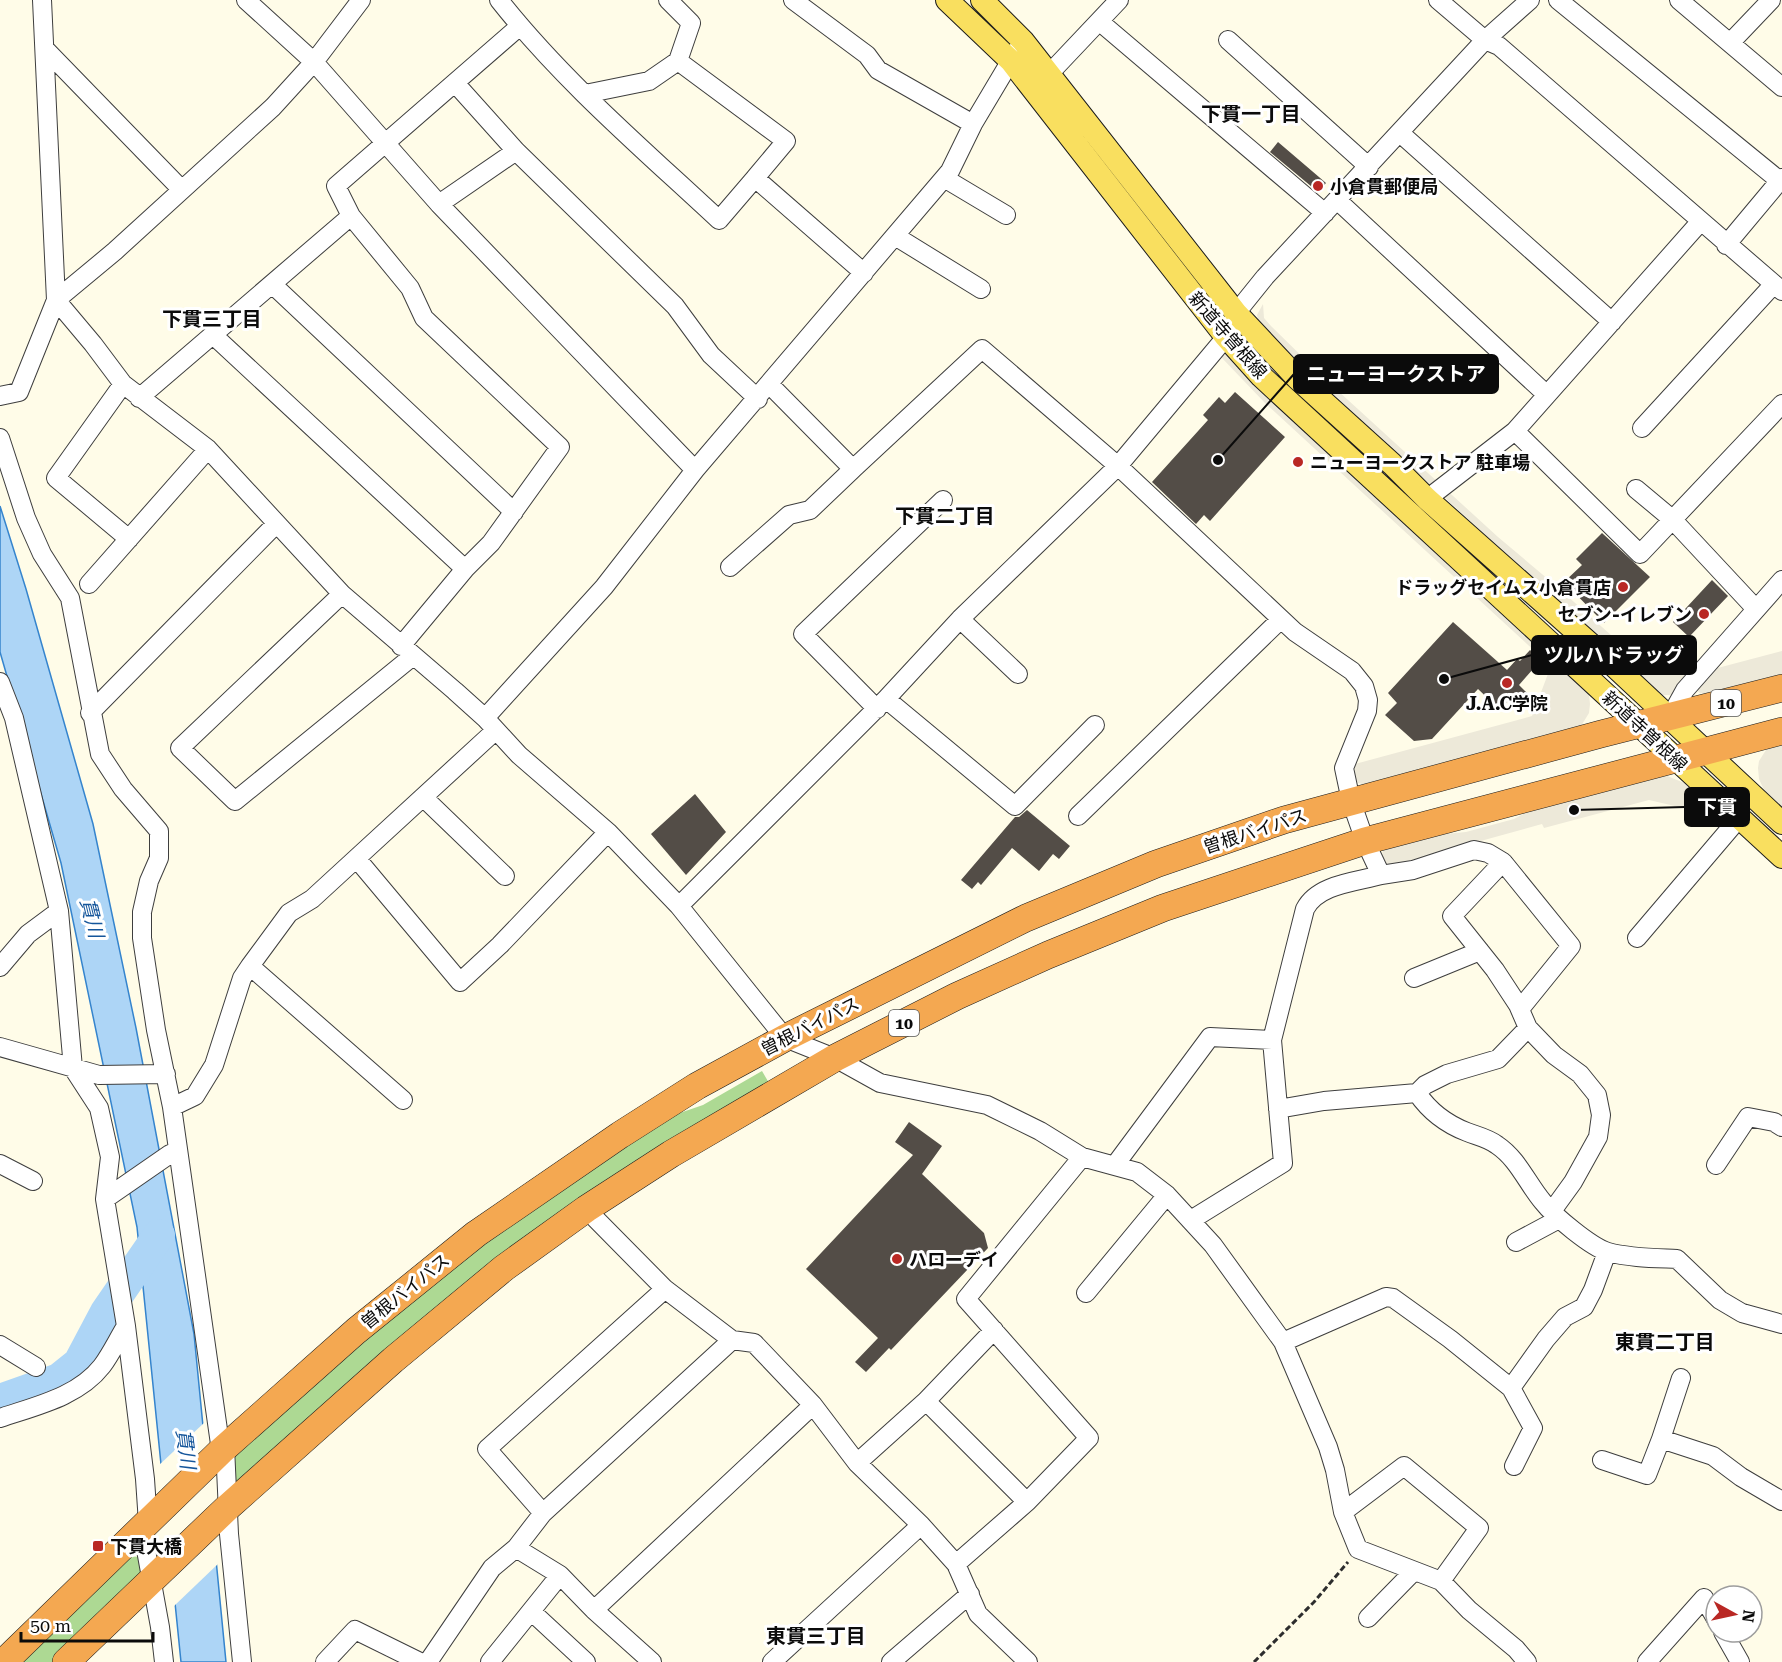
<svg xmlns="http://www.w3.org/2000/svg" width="1782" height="1662" viewBox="0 0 1782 1662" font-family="'Roboto Serif','Noto Sans JP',serif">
  <rect width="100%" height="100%" fill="#fffce8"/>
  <path fill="#add993" d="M762,1071l7,12 -536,404 -1,-29 149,-132 87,-69 58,-44 145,-97 32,-11z
    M129,1556l10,1 5,17 -92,88h-33z"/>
  <path fill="#ede9d9" d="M1263,304l1,14 7,8 54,53 173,158 57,48 66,59 23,20 47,10 -20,21h-10l-284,-259 -105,-99 -14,-17 -1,-5z
    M1226,354l358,335 5,6 1,9 -1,9 -8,13 -213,59 -10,-2 -3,-5v-14l177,-48 19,-50 -286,-263 -44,-46z
    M1782,651v24l-76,19 -6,-1 -6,-5 16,-18z
    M1782,743v65l-18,-18 -5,-11 -1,-11 1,-7 7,-11 6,-4z
    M1667,776l20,8 42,35 -1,7 -10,-10 -69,-16 -105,28 -2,-4 -152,42 -5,-2 -4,-8 3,-7 49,-14 33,-3 48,-13 26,-14 109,-28z"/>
  <path fill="#add5f6" stroke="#3584cd" stroke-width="1.5" d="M0,506l26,83 67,235 43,204 58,306 32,328h-45l-44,-435 -76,-364 -61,-211z"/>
  <path fill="#fffce8" d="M205,1422l14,141 -46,44 -15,-141z"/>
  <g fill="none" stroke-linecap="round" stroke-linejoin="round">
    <path stroke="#add5f6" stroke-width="32" d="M0,1400l59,-21 20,-16 27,-51 53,-77"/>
  </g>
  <path fill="#534d47" d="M1278,142l48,41 -8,9 -48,-40z
    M1235,392l50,45 -75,84 -6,-6 -8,9 -44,-42 56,-62 -5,-5 16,-18 6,6z
    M1602,533l48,44 -46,46 -40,-41 18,-17 -6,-6z
    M1712,580l16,16 -39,41 -16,-15z
    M1453,622l54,48 10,-11 3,2 10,-11 11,10 -22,25 9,9 -9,10 -7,-7 -12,13 -22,-21 -46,50 -18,2 -29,-26 12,-12 -9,-10z
    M695,794l31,38 -40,43 -35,-41z
    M1027,810l43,36 -11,13 -6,-5 -14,17 -27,-23 -31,37 -3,-3 -6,7 -11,-9 54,-63h4z
    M909,1122l33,24 -20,28 62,59 4,15 -97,102 -2,-2 -23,24 -11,-10 23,-24 -72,-69 107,-114 -18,-13z"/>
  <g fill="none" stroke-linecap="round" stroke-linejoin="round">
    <g stroke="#3e3e3e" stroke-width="20">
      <path id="minor" d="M246,0l68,62 125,142 256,266
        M499,0c64,81 145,150 220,220l36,-42 109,95
        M668,0l23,23 -13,38
        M793,0l74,55 11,15 95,54
        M1438,0l47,40 14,6 283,245
        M1558,0l222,181
        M1679,0l103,87
        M1100,22l225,191
        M1228,40l141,127
        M1730,43l41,-43
        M45,49l137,141
        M1049,74l70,-74
        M455,83l61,68 159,155 36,49 47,44
        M585,94l64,-13 29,-20 108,80 -31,37
        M1400,133l212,189
        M944,178l62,37
        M1337,200l210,195
        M439,204l77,-53
        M895,236l86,53
        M1726,245l56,-67
        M272,284l242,228
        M56,300l37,44 30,40 85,65 134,145 113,97 30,27 34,37 89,77 71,74 106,132 50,20 45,25 107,22 53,26 42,26 55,15 30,23 46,50 70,97 45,105 7,23 8,42 15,37 83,32 28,29 47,39 11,13
        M56,300l59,-49 158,-144 41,-45 47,-62
        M213,335l252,234
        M123,384l-67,94 73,61
        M770,385l83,84 129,-120 136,117 177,166 57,39 12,15 4,14 -1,11 -23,57 7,33 14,40 16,34c-25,7 -63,9 -76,34l-33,131 11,123 -92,57
        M0,396l19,-4 37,-92 -14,-300
        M139,398l212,-182
        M1642,428l132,-144
        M1515,431l125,123 142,-150
        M0,438l26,80 16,36 28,44 30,156 23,35 36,42v27l-10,23 -7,31v26l14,92 16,77 23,-11 19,-31 28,-87 8,-12 39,-53 23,-14 184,-169
        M1636,489l36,30 84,90
        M1427,499l88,-68 186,-210
        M730,567l59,-52 21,-5 43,-41
        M89,584l119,-135
        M342,594l-162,154 55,53 178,-145
        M960,619l58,55
        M401,646l64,-77 26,-26 69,-96 -136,-129 -14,-30 -59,-72 -15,-30 184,-160
        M0,682l14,36 45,193 14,157 26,40 11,49 -5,42 21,127 19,153 3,44
        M886,699l129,107 80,-81
        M877,709l-74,-75 140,-134
        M90,713l186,-189
        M1670,717l15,-27 97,-110
        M485,718l119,-131 91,-117 255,-299 23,-47 44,-74
        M424,798l81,78
        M1078,816l203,-197
        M357,859l103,123 40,-37 108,-113
        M1503,862l68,84 -51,63
        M1381,875l32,-5 61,-20 14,3 15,9 -51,54 43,54 23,35 10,23 26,27 26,19 17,21 4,20 -3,22 -25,45 -21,29
        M679,906l207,-207 74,-80 158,-153 108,-129 10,-24 29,-36 220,-237 45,-40
        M1637,938l103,-121
        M250,966l153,134
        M0,967l28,-33 31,-23
        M1414,978l66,-27
        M0,1047l99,28 67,-1
        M1417,1093l8,-8 22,-11 51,-15 30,-31
        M172,1107l49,344
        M1278,1109l46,-8 93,-8c13,19 29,31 50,39 10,4 21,6 30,13 21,14 30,38 46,57 11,14 48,45 65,50 22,6 47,6 69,7l43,41 22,13 40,11
        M0,1164l33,17
        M1115,1165l95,-128 62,3
        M1716,1165l32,-48 26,5 8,5
        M105,1199l65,-45 7,-3
        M586,1209l79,80 67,51 22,3 59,62 44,58 64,62 35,39 22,50 50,48
        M1516,1242l43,-23
        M1086,1293l81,-98
        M1283,1342l103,-45 7,1 57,41 61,49 22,40 -19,38
        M0,1345l36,22
        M1681,1378l-20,61 52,17 28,21 41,24
        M1511,1388l35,-49 19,-22 19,-10 9,-17 14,-38
        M926,1401l101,101
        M0,1418c35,-12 78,-21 102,-52 9,-12 16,-27 24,-40
        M225,1447l4,87 13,128
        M1602,1460l45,15 14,-36
        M857,1463l69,-62 68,-71
        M1343,1512l61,-46 75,62 -38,53
        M543,1513l189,-173
        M142,1528l18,99 4,35
        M516,1548l44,27 34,35 58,52
        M956,1564l71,-62 62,-64 -123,-139 116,-142
        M594,1610l219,-205
        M532,1612l54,50
        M1368,1618l45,-46
        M1723,1632l17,30
        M325,1662l30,-32 65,32
        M428,1662l64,-94 24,-20 27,-35 -56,-64 178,-160
        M490,1662l70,-87
        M772,1662l149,-137
        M891,1662l79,-68
        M1647,1662l57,-64 12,21"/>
    </g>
    <g stroke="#1c1c1c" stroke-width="24">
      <path id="major" d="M947,0l64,61 215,276 35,39 521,481
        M982,0l41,41 213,272 61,65 95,86 35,35 170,151 185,173"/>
    </g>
    <g stroke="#1c1c1c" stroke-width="28">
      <path id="highway" d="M4,1662l217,-211 135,-120 120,-97 144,-99 77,-49 88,-48 241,-120 130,-54 128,-44 317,-86 181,-46
        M66,1662l162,-155 165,-147 111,-92 82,-59 85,-55 164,-96 122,-62 91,-41 115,-47 202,-67 417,-110"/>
    </g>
    <path stroke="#2d2d2d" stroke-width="3" stroke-dasharray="6 3" stroke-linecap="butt" d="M1254,1662l60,-60 34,-40"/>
    <use href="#minor" stroke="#fff" stroke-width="18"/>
    <use href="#major" stroke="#f9df5f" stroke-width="22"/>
    <use href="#highway" stroke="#f4a851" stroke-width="27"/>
  </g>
  <g fill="#b92824" stroke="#fff" stroke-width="2">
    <circle cx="1318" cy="186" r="6"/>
    <circle cx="1298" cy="462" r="6"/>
    <circle cx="1623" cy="587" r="6"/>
    <circle cx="1704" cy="614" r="6"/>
    <circle cx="1507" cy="683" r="6"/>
    <circle cx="897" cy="1259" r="6"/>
    <rect x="92" y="1540" width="12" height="12" rx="3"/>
  </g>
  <g text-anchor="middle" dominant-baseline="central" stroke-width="6" stroke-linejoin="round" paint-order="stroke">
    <g fill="#fff" stroke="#545454" stroke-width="1.5">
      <rect x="1711" y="690" width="30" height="26" rx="4.5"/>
      <rect x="889" y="1010" width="30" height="26" rx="4.5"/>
    </g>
    <g font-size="16" font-weight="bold" fill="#0b0b0b">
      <text x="1726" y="703">10</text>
      <text x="904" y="1023">10</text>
    </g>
    <g font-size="18" font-weight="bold" fill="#0b0b0b" stroke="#fff" text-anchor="start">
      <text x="1330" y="186">小倉貫郵便局</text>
      <text x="1310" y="462">ニューヨークストア 駐車場</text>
      <text x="1611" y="587" text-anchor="end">ドラッグセイムス小倉貫店</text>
      <text x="1692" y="614" text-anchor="end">セブン-イレブン</text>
      <text x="1507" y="703" text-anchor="middle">J.A.C学院</text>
      <text x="909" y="1259">ハローデイ</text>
      <text x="110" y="1546">下貫大橋</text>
    </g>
    <g font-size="18" fill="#0b0b0b" stroke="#fff">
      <text transform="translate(1228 335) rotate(49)">新道寺曽根線</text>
      <text transform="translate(1645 731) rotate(43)">新道寺曽根線</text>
      <text transform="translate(1255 831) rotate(-18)">曽根バイパス</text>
      <text transform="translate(810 1026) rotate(-27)">曽根バイパス</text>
      <text transform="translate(405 1291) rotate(-39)">曽根バイパス</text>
    </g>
    <g font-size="20" font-weight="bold" fill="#0b0b0b" stroke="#fff">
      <text x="1251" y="114">下貫一丁目</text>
      <text x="212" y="319">下貫三丁目</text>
      <text x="945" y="516">下貫二丁目</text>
      <text x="1665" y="1342">東貫二丁目</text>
      <text x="816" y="1636">東貫三丁目</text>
    </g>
    <g font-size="20" font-style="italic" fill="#15569b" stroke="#fff">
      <text transform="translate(92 918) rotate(76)">貫川</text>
      <text transform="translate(186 1449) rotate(83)">貫川</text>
    </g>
  </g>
  <path fill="none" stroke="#0b0b0b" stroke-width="2" d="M1218 460L1294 374M1444 679L1532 655M1574 810L1685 807"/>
  <g fill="#0b0b0b" stroke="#fff" stroke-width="2">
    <circle cx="1218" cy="460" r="6"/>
    <circle cx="1444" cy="679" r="6"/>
    <circle cx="1574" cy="810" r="6"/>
  </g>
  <g fill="#0b0b0b" stroke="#0b0b0b" stroke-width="2">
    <rect x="1294" y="355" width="204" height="38" rx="6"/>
    <rect x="1532" y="636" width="164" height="38" rx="6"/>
    <rect x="1685" y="788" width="64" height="38" rx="6"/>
  </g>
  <g font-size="20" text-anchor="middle" font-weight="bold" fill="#fff">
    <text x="1396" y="381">ニューヨークストア</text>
    <text x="1614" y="662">ツルハドラッグ</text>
    <text x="1717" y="814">下貫</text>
  </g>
  <g transform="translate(1734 1614) rotate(98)"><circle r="28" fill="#ffffff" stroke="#9d9d9d" stroke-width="1.5"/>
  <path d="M0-4.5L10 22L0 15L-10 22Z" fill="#b92824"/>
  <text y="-9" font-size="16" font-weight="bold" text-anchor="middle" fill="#0b0b0b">N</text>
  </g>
  <path d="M21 1632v9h132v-9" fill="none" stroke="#0b0b0b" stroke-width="3"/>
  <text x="30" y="1632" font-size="18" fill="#0b0b0b" stroke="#ffffff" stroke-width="4.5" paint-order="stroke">50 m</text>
</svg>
